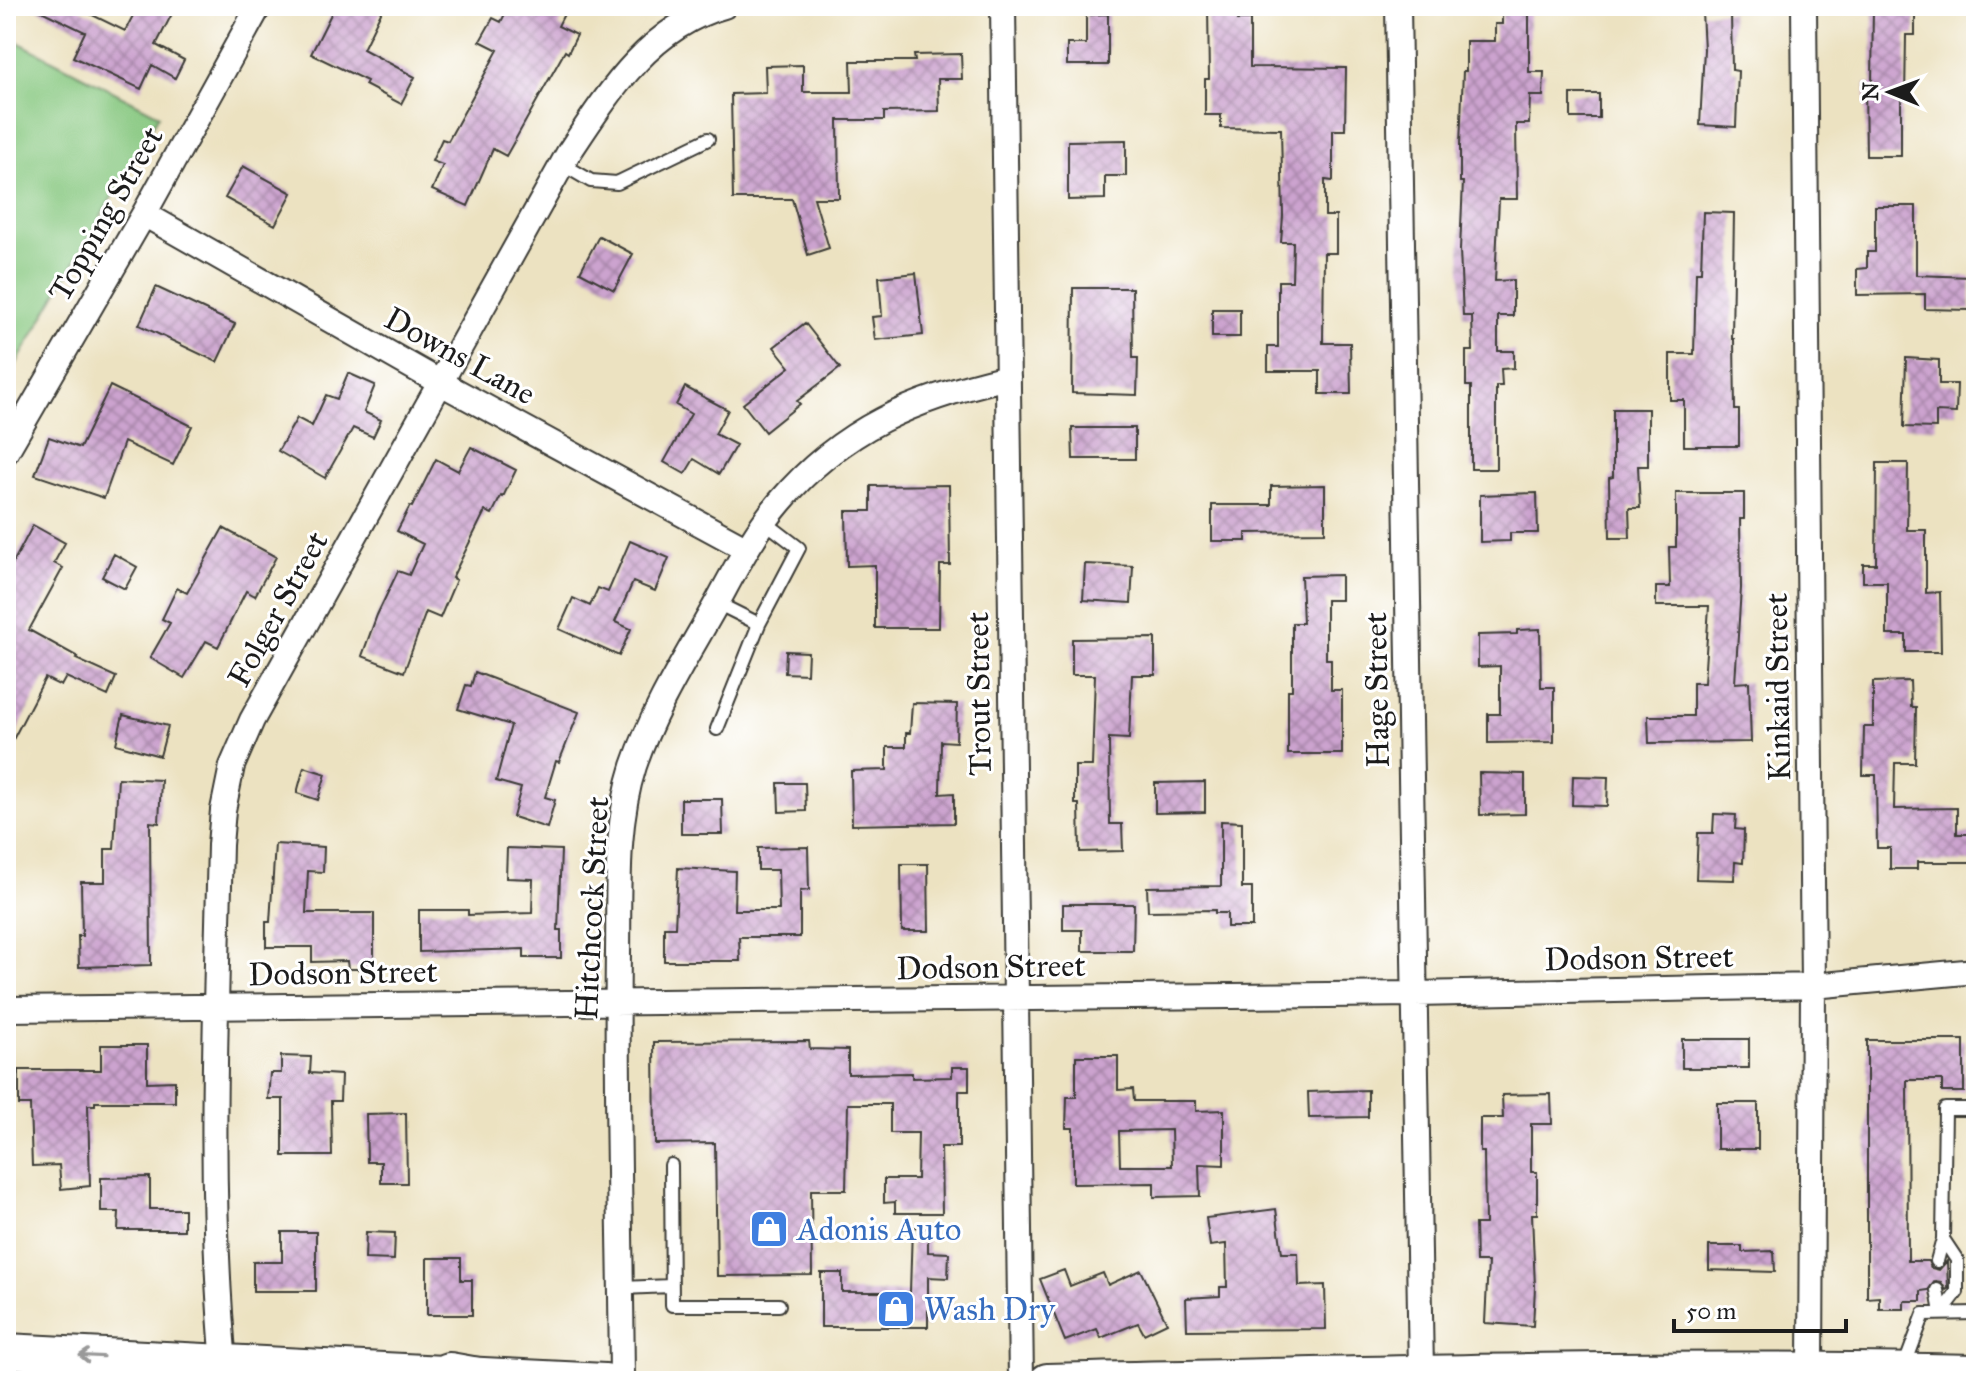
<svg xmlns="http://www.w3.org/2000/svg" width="1982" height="1387" viewBox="0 0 1982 1387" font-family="'IM FELL Great Primer',serif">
  <defs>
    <pattern id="building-cross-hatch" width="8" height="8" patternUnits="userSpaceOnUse" patternTransform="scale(2)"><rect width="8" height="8" fill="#cca3cf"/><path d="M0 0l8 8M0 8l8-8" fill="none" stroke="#a584a7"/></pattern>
  </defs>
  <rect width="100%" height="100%" fill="#fff"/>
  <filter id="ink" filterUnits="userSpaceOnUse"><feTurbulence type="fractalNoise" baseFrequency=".0125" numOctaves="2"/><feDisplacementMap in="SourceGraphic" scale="16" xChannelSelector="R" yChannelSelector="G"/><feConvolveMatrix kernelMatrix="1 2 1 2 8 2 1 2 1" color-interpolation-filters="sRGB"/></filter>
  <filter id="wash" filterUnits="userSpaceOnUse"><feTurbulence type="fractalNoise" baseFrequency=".006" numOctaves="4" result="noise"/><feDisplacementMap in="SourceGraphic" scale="32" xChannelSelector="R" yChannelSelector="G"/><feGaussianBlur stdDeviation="1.8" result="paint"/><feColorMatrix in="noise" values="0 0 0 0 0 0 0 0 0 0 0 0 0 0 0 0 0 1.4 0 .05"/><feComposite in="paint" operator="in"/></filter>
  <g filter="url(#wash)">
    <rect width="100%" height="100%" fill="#ece2c1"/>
    <path fill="#86c77f" stroke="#51724e" stroke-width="2" d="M6,36l153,79 -153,267z"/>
    <g id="blocks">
      <path fill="url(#building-cross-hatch)" fill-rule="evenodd" d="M31,6h43l51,25 13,-25h38l-20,39 28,15 -9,18 -23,-13 -11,24 -68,-32 12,-25z
        M335,6h49l-21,43 52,28 -14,27 -36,-19 2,-4 -56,-27z
        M509,6h59l-10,20 19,9 -9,18 -3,-2 -59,105 -13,-7 -25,57 -36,-16 11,-25 -11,-4 10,-22 6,2 50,-91 -18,-9 13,-23 8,4z
        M1208,6h29v14h13v47l96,1 -1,62h-12v51l-8,-1v36h11v37h-12l-1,90h27l1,51h-31v-23h-52v-24h10v-66h14l1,-39h-12l2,-26 -2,-87 -60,-1v-13h-16v-36h4z
        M1502,6h27v66h15l-1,24h-13l-1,28h-13l1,75h-18l-4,82 18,-1v36h-15v35h16v17l-13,1 1,17h-6v83h-25v-83h-5v-35h7l-1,-35h-9l-3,-66 3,-68h-3v-37l3,-74h3v-30h29v-17h7z
        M1873,6h42v29h-9l-1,64h-4v57h-35l-1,-72h7z
        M1702,12h29l1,58 6,1 -2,56 -36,-2 4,-76z
        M1108,14v51h-41v-21h19v-29z
        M961,54l1,25h-24l1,32 -55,1v8h-46l1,78h-25l15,50 -21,7 -16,-56h-59l-2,-105 35,-1 -1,-27 38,-1v27h49l-1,-31h64l-1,-6z
        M1571,94h28v24h-28z
        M1126,140v36h-21v23l-37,1v-59z
        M243,166l49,27 -17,32 -50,-27z
        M1875,206h41v69l55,2 -1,33 -45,-1v-15l-68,1v-26l10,-1v-16h8z
        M1703,212l31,1 -2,126h2l1,71h4v36h-55v-46h-14v-46h24l2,-82h5z
        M599,236l34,18 -19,36 -34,-18z
        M916,273l7,62 -48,5 -3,-23 10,-1 -3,-39z
        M156,287l79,37 -18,38 -78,-37z
        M1073,288h59l1,70h5l-1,37 -65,-2z
        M1212,309h28v28h-28z
        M805,323l35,45 -43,33 3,3 -35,28 -22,-28 47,-37 -16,-20z
        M1906,358l33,2v24h18l-1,29 -20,-1v16l-32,-1z
        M348,373l27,12 -11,27 17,8 -8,17 -20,-9 -28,50 -47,-27 19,-33 15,8 14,-31 11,4z
        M110,386l82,40 -19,39 -49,-23 -20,56 -69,-23 14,-38 31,11z
        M685,387l43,23 -13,24 21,11 -17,29 -25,-15 -9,15 -21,-12 27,-48 -15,-9z
        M1613,409h35v57h-10l2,42h-11l1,30h-20l-1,-60 4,-1z
        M1072,428h63v31h-62z
        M471,447l45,23 -13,27 -2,-1 -9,18 -7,-3 -33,67 4,2 -16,38 -14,-6 -22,60 -42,-16 15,-41 21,-44 11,4 14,-31 -26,-13 13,-25 2,1 24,-48 22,12z
        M1877,463h31l-1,67h19v63l14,-1 1,60h-35v-17h-19v-53h-24v-18h13z
        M949,485l1,80h-10l-1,63h-64v-63l-28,1 -1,-55h25v-25z
        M1325,485v47l-79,1v8h-34v-36h59v-19z
        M1537,493l1,40h-28v8l-30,1v-47z
        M1676,493h68v26h-4l1,69 -6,95 14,-1 2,60 -102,1 -1,-27h45v-33h11l5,-77h-53v-19h14l-1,-40h7z
        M33,525l32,18 -11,20 9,5 -34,62 49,27 -2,2 40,18 -8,19 -42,-19 -5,9 -16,-8 -39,75v-177z
        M223,528l53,29 -21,39 -9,-5 -28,56 -12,-6 -22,37 -34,-20 20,-35 -8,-4 15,-31 10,5z
        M630,541l39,17 -14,33 -22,-9 -18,40 16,7 -12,27 -60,-27 14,-31 17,8 8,-18 10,4z
        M114,554l23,13 -12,22 -23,-12z
        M1085,564l48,2 -2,37 -48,-3z
        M1341,575v25h-15v59h5v31h11v64h-54v-64h4v-67h11l-2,-47z
        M1540,629l1,58h13v55l-66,1v-29h12v-48l-22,1v-32l39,-1v-4z
        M1155,638v37h-23l-3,64 -20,-1 1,86h12l1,27 -43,1 -1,-48h-4v-38h17l3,-91h-23v-36z
        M786,651l22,1 -1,22 -22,-1z
        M475,672l104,40 -20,50 -3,-1 -11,36 10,3 -8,28 -34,-11 8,-29 -25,-7 15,-56 -53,-16 8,-24 5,1z
        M1910,681l1,26h5l-1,56h-20l-1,46 63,-1v26h15v28h-55v7h-27v-21h-13l-1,-73h-13l1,-48h9v-45z
        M912,703l45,1 -1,38 -15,-1 -1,53 14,-1v30l-102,2 -1,-54 36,-1v-23h19v-14h4z
        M123,715l45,11 -8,30 -44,-12z
        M304,767l22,7 -8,26 -21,-7z
        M1479,773l46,1v40l-45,1z
        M1573,776l35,1 -1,29 -35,-1z
        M118,778l43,2 -2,43 -9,-1 1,143 -72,2 -1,-31h4l-1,-54h24v-33h9z
        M1205,782v30l-50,1v-30z
        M778,783h27l1,28 -27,1z
        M681,799h41l1,35h-42z
        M1714,814l22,1 -1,14 9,1 -1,33 -8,-1 -1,18 -38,-1 2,-46h15z
        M1221,821l21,1v66h10v39h-25v-14h-12v-3l-67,1 -1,-24 74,-1z
        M275,844l49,3 -1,25 -15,-1 -2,42h68v56h-26l-1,-8 -35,1v-15h-46v-25h4z
        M808,847l1,43 -9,1v46h-61l1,24h-76v-34h11l3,-59 57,3 -1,39h45l-1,-40h-20v-22z
        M507,848l54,2 -3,80h3v28h-37v-9l-105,3v-42h49v5l64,-2 1,-34 -27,-1z
        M901,864h27l1,67h-27z
        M1063,904h71l-1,47h-51v-21h-19z
        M1682,1039h67v29h-67z
        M1867,1040h97v52h-22v-12h-35l1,181h20l3,7 8,2 8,-9 1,28 -2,1 -5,-8 -6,-1 -7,9 -7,1v10h-17v8h-25v-12l-12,1z
        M809,1041l1,8 38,1v24l64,-1v5l40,-1v-10h17v24h-10v56h-18l1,66h-47v-11l-11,1v-24h33l1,-46h-28v-29h-42l-2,86h-35l1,85 -95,1 -2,-133 -60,1 -1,-102z
        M101,1045h46v37l28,-1v21h-80v3h-7l2,81 -29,3 -2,-24 -27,1 -2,-61h-11v-35h82z
        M281,1056l30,1 -1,16 31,2 -1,26h-9l1,55h-49v-57h-15l2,-26h11z
        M1076,1056h42v34l15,-1 1,12h62v10l28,-1v55l-25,-1 1,32 -46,1v-14l-81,1v-56h-7l1,-31h9zM1171,1130l1,36h-52l-1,-35z
        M1368,1090v27l-59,1 -1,-26z
        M1551,1094l1,30h-21v48h6v42h-5l3,73 -2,39 -48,-3 3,-61h-12l-1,-38h10l-1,-72h-4v-34h23l-1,-23z
        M1717,1103h41v46h-41z
        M406,1113l1,70h-26v-21h-14l-1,-48z
        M150,1177v32h34v21h-66l1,-18h-18v-34z
        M1276,1209l6,44h16l1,33 26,-1 1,44 -139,1 -1,-32 34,-2v-9h7l-1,-43 -16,2 -4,-28z
        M912,1227l16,1v24l21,1 -1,25 -20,-1v50h-107v-54h21v19h68z
        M282,1232h34v59h-63v-29h29z
        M366,1232l29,1 -1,27 -29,-1z
        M1709,1246h33v6l32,-1 1,21 -66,-2z
        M427,1258h34v22h11v35h-45z
        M1064,1270l6,16 33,-13 5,12 33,-15 26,53 -23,11 -6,-11 -37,15 -4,-9 -32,12 -25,-62z"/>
    </g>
  </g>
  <g filter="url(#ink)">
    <use href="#blocks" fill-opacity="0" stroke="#3b3a35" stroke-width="2"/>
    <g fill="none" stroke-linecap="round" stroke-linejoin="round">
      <g stroke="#3b3a35" stroke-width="16">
        <path id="lane" d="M562,164l29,17 26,2 91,-44
          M717,603l42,21 40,-76 -34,-26
          M717,729l42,-105
          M671,1165l1,140h107
          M1937,1261l6,-22
          M622,1288l49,-2
          M1937,1290l4,23
          M1941,1313l16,-21v-32l-14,-21 2,-130h31
          M1904,1367l20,-53 52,-1"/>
      </g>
      <g stroke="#3b3a35" stroke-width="28">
        <path id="street" d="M1003,6l18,1375
          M1398,6l23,1366
          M1804,6l9,980 -2,382
          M144,214l297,169 306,166
          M6,452l138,-238 115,-208
          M6,1009l1409,-15 398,-8 163,-15
          M224,1363c-16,-172 -8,-346 -4,-518l3,-35 9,-44 20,-46 316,-566c39,-59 82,-128 156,-148
          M622,1381c-1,-143 -6,-286 -4,-429 1,-60 -3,-128 16,-186 20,-59 55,-113 85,-167 18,-33 36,-68 61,-97 62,-74 136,-104 228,-125"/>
      </g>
      <g stroke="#3b3a35" stroke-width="38">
        <path id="secondary" d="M6,1351l599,30
          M1047,1381c310,-7 619,-16 929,-9"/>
      </g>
      <g stroke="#3b3a35" stroke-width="48">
        <path id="highway" d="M449,1375l34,6"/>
      </g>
      <use href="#lane" stroke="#fff" stroke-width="12"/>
      <use href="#street" stroke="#fff" stroke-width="24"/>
      <use href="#secondary" stroke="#fff" stroke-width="34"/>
      <use href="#highway" stroke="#fff" stroke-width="44"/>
    </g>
    <defs><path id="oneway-shaft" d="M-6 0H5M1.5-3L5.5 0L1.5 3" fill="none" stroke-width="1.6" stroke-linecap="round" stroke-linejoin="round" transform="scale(2)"/></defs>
    <use stroke="#999" href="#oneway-shaft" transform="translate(91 1356) rotate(-177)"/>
  </g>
  <defs>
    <g id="shop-square" transform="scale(2)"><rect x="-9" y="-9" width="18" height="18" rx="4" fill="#3f7fe0" stroke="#fff"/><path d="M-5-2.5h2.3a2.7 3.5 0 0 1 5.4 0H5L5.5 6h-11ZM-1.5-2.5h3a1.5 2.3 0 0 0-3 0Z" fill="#fff"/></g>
  </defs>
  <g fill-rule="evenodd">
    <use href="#shop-square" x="769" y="1229"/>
    <use href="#shop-square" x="896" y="1309"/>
  </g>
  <g text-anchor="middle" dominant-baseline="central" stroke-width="6" stroke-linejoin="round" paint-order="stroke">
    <g font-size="32" fill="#1c1c1c" stroke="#fff">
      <text transform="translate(106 214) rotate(-60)">Topping Street</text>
      <text transform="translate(460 356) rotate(29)">Downs Lane</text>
      <text transform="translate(278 609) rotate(-61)">Folger Street</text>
      <text transform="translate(1778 687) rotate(-91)">Kinkaid Street</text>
      <text transform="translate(1377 690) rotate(-91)">Hage Street</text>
      <text transform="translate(979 694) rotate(-91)">Trout Street</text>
      <text transform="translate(592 908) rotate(-87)">Hitchcock Street</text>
      <text transform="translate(1639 958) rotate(-1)">Dodson Street</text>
      <text transform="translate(991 967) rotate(-1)">Dodson Street</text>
      <text transform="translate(343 973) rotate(-1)">Dodson Street</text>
    </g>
    <g font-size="32" fill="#366cbe" stroke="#fff" text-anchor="start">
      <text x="797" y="1229">Adonis Auto</text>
      <text x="924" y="1309">Wash Dry</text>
    </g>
  </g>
  <rect width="1982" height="1387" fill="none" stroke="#fff" stroke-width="32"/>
  <g transform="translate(1890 92) rotate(271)" stroke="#ffffff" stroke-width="6" paint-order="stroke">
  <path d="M0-6L14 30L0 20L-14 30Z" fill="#1c1c1c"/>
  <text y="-12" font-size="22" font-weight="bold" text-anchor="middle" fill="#1c1c1c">N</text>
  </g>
  <path d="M1674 1319v12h172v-12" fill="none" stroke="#1c1c1c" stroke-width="4"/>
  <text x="1686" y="1319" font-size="24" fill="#1c1c1c" stroke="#ffffff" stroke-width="6" paint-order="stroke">50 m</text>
</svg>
